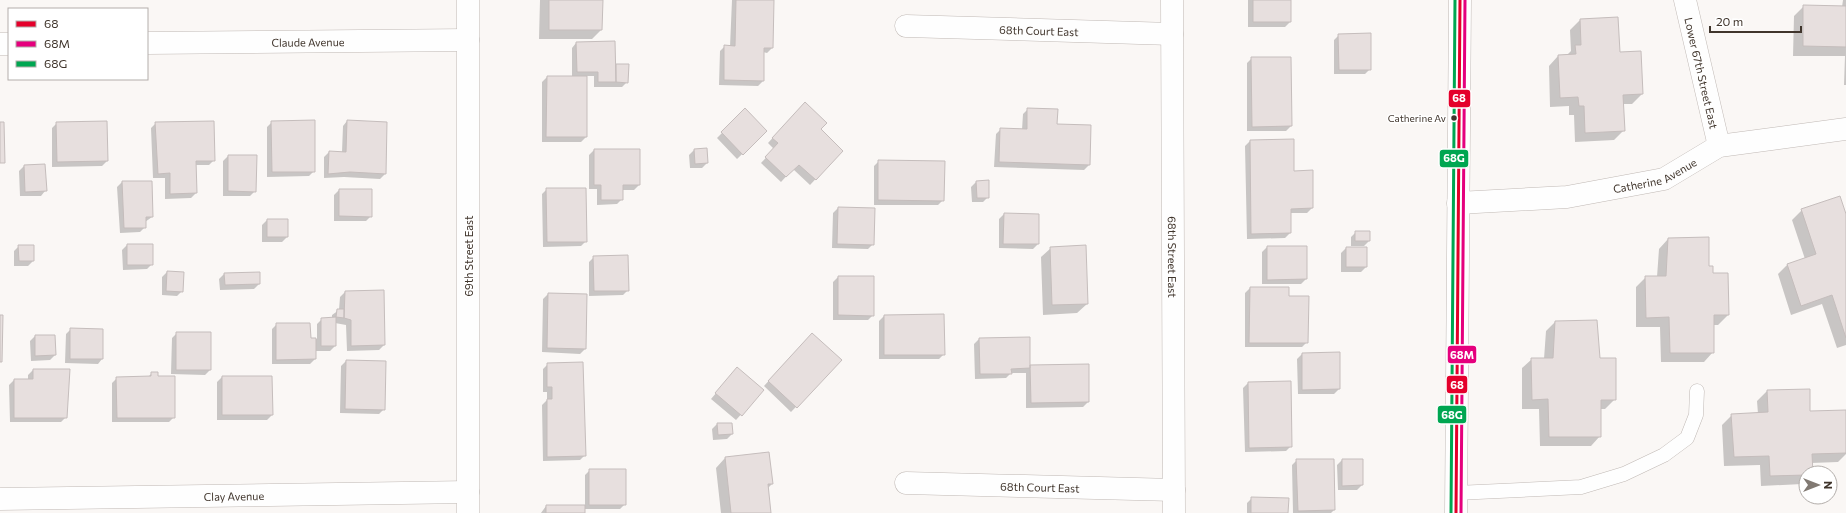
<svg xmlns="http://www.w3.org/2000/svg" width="1846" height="513" viewBox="0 0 1846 513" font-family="Commissioner,sans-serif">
  <rect width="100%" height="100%" fill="#faf7f5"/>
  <path fill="#0003" d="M540,0h62l-1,30 -9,9h-53z
    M732,0h41l-1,48 -5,5 -4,-1v29l-5,5 -39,-1 1,-34 5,-5 5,1z
    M1248,0h42v22l-5,5h-37z
    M1843,0h3v85h-2l1,-29h-52l1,-40 10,-10 38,1z
    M1580,20l39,33 23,41 -10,10h-10l2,26 -10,10 -39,2 -1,-27h-5v-9l-19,1 -1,-41 9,-10 9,-1 4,-4 -1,-21z
    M1339,35l31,34 -5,5h-31v-34z
    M576,43l39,22h12v17l-5,5h-28v-11h-8v61l-5,5h-39v-60l5,-5h25v-29z
    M1252,58l39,68 -5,5h-39v-68z
    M800,108l42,43 -32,34 -17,-16 -12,13 -20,-19 13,-14 -6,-6z
    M1028,109l28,16 33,40 -5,5 -90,-3 2,-33 5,-5 21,1 1,-16z
    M745,110l21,21 -29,28 -20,-21z
    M347,121l38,53 -5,5 -36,-2 -20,1v-21l5,-5h13l1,-26z
    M272,122l42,49 -5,5 -42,1v-50z
    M57,123l50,38 -5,5 -50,1v-39z
    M156,123l58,37 -5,5h-14l1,28 -5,5 -26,1v-21h-12l-2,-50z
    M1250,141l43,31 19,36 -5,5h-17v20l-5,5 -38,1 -2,-93z
    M706,149l1,14 -5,5h-12l-1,-13 5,-5z
    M594,150l45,35 -5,5h-12v9l-5,5 -20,1v-16h-8v-34z
    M228,156l27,35 -5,5h-27v-35z
    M879,161l64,39 -5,5h-64v-39z
    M24,166l21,25 -4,5h-21l-1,-25z
    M122,182l30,35 -7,5v5l-5,5 -20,1 -3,-46z
    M976,182l12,15 -5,5h-11l-1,-15z
    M547,189l39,52 -5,5 -38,1 -1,-53z
    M339,190h32v26l-5,5h-32v-26z
    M838,208l35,36 -5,5 -36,-1 1,-35z
    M1802,210l44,8v127l-9,3 -15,-44 -31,11 -13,-41 10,-10 17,-5 -13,-39z
    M1004,214l34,30 -5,5 -34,-1v-29z
    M267,220l20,17 -5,5h-20v-17z
    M1356,232l13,9 -5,5h-13v-9z
    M1668,239l44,35 16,41 -10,10h-5v27l-9,10h-43l-1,-35h-24v-40l10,-10h11l2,-28z
    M127,245l25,19 -5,5 -24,1 -1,-20z
    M19,246l14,15 -5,5h-14v-15z
    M1267,247l39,32 -5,5h-39v-32z
    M1051,248l36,56 -10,9 -34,2 -2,-58z
    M1346,248l20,19 -5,5h-20v-19z
    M594,257l34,33 -5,5 -34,1v-34z
    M167,272l15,19 -5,5 -15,-1v-18z
    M224,274l35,10 -5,5 -34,1 -1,-11z
    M838,277l35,38 -5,5h-35v-38z
    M1250,288l38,9 19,45 -5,5h-57v-54z
    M345,292l39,53 -5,5 -32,1 -1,-26 -11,-2v23l-5,5h-15v8l-5,5h-38v-35l5,-5 33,15h7v-15l5,-5h10v-4l7,-5 1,-13z
    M548,294l37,55 -5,5 -38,-2 1,-53z
    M884,316l60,38 -5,5h-60v-38z
    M1555,322l44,37 16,40 -10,10h-5v27l-9,10h-51l-1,-37h-17v-41l10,-9h12l2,-28z
    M71,329l31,30 -4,5 -33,-1 1,-29z
    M177,333l33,37 -5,5 -34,-1 1,-36z
    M35,336l20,19 -5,5 -19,1 -1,-20z
    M807,339l33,22 -49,51 -27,-26z
    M979,339l50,27 59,-1v37l-5,5 -57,1v-35h-15l-5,5 -31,1 -1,-35z
    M1302,354l37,35 -5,5h-36l-1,-35z
    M346,361l38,48 -5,5 -39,-1 1,-47z
    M548,364l37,91 -5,5 -37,1 -1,-56 5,-5v-8h-4v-23z
    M33,370l33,47 -5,5h-51l-1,-37 5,-5h14v-5z
    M152,373l5,4 17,40 -5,5h-57v-39l5,-5 31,-1z
    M733,373l30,17 -27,30 -25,-21z
    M222,377l50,38 -5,5h-50v-38z
    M1248,383l43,63 -5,5 -41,1 -2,-64z
    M1767,391l42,21 37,-1v43l-8,8 -27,1 1,10h-6v7l-4,4 -41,2 -1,-21 -36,1 -2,-41 10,-10 26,-1 -1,-13z
    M717,424l15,10 -5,5 -14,1 -1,-11z
    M725,458l47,26 -4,4 2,25h-49l-5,-45z
    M1297,460l37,50 -3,3h-38l-1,-48z
    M1342,460l20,25 -5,5h-19l-1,-25z
    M590,470l35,34 -5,5h-36v4h-43l5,-7h39v-31z
    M1252,498l35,15h-40v-10z"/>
  <path fill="#e7dfde" stroke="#c5bdbc" d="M549,0h54l-1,30h-53z
    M736,0h38l-1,48h-9v33l-40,-1v-35l11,1z
    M1253,0h38v22h-38z
    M1803,5l43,1v41l-43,-1z
    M1618,17l2,35 21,-1 2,43 -20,1 2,36 -40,2 -1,-27h-5l-1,-9 -18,1 -2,-43 18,-1 -1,-9h6l-1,-26z
    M1371,33v37h-32l-1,-36z
    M615,41l1,41h-18v-10h-21l-1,-30z
    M1251,57h40l1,69 -40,1z
    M616,64h13l-1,19 -12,-1z
    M547,76h40v61h-41z
    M805,102l22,21 -6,6 22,22 -27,29 -17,-15 -13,12 -21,-20 13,-14 -6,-5z
    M745,108l22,23 -24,24 -22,-23z
    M1027,108l31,1 -1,15 34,1 -1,40 -91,-3 1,-34 27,1z
    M315,120v52h-43l-1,-51z
    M347,120l40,2 -1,52 -36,-2 -22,2 1,-23 17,1z
    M107,121l1,40 -51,1 -1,-40z
    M214,121l1,40h-19l1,32 -27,1v-21l-12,1 -3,-52z
    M0,122h4l1,41h-5z
    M1294,139v32l19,-1v38l-22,1v24l-40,1 -1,-94z
    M707,148l1,15 -13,1 -1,-15z
    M594,149h46v36h-17v15h-22v-15h-7z
    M228,155h29l-1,37 -28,-1z
    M878,160l67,1 -1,40 -66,-1z
    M45,164l2,27 -22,1 -1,-27z
    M989,180v18h-12l-1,-17z
    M122,181h30l1,36h-7v11h-22z
    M546,188h40l1,54h-40z
    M339,189h33v28l-33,-1z
    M1840,196l6,18v124l-14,-43 -31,11 -14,-42 29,-10 -15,-45z
    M838,207l37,1 -1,37 -37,-1z
    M1004,213l35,1v30h-36z
    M267,219h21v18h-21z
    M1355,231h15v10h-15z
    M1709,237v29h4v7h15l1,42h-15v38h-44l-1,-36 -23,1 -1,-42h21l2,-38z
    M127,244h26v21h-26z
    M18,245h16v16h-15z
    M1086,245l2,59 -36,1 -2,-58z
    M1267,246h40v33l-40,1z
    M1346,247h21v20h-21z
    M628,255l1,36h-35l-1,-35z
    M167,271l17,1 -1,20 -17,-1z
    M260,272v12l-35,1 -1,-12z
    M838,276h36v40l-36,-1z
    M1250,287h39v9h20l-1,47h-59z
    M384,290l1,55 -34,1v-26l-7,-2 1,-27z
    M548,293l39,1 -1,55 -39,-1z
    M337,309h7v9l-8,-1z
    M944,314l1,41h-61v-40z
    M0,315h3l-1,47h-2z
    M336,317v29h-15v-28z
    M1597,320l3,38h16v42h-15v37h-52l-1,-38 -16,1 -1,-42h22l2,-37z
    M276,323h34l1,15h5v21l-40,1z
    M70,328l33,1v30h-33z
    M176,332h35v38h-35z
    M812,333l30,27 -45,48 -29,-27z
    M35,335h20l1,20 -21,1z
    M1030,337v31l-19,1 1,5h-32l-1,-36z
    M1340,352v37l-38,1v-37z
    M346,360l40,1 -1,49 -40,-1z
    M583,362l3,94 -39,1v-58h5v-12h-5v-24z
    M1089,364v38l-58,1 -1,-38z
    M737,367l27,23 -22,26 -27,-23z
    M33,369h37l-3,49h-53v-39h19z
    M151,372h7v4h17v42h-58l-1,-41 35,-1z
    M222,376h50l1,39h-51z
    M1291,381l1,66 -43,1 -1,-66z
    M1810,389v22l36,-1v43l-34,1 1,19h-7v2l-36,1 -1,-20 -35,1 -3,-43 37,-2 -1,-22z
    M717,423h15l1,11 -15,1z
    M769,452l4,32h-5l3,29h-40l-6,-56z
    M1296,459h38l1,51 -37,1z
    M1342,459h21v26l-21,1z
    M589,469h37v36h-37z
    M1251,497l38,1 -1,15h-37z
    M546,505h39v8h-39z"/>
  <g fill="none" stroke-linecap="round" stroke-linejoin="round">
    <g stroke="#c0b9b5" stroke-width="15">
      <path id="service" d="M1456,493l125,-6 43,-13 40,-19 23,-17 9,-23 1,-24"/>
    </g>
    <g stroke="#c0b9b5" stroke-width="23">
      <g id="minor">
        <path id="s1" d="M1172,0l2,513"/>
        <path id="s2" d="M1685,0l34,146"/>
        <path id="s3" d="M906,26l266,8"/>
        <path id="s4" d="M147,43l321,-3"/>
        <path d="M0,44h9"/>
        <path id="s5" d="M1458,203l109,-6 97,-18 55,-33 127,-17"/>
        <path id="s6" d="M906,483l268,7"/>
        <path id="s7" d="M0,499l468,-7"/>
        <path d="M468,513v-513"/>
      </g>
    </g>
    <g stroke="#c0b9b5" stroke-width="23">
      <path id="tertiary" d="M1456,513l4,-513"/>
    </g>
    <use href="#service" stroke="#fefefe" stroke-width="14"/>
    <use href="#minor" stroke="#fefefe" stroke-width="22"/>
    <use href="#tertiary" stroke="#fefefe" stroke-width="22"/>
    <g stroke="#fff" stroke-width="6">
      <path id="bus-1" d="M1456,513l4,-513"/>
    </g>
    <g stroke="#fff" stroke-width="6">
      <path id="bus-2" d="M1461,513l4,-513"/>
    </g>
    <g stroke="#fff" stroke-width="6">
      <path id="bus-3" d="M1451,513l4,-513"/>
    </g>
    <use href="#bus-1" stroke="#e4002b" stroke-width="3"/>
    <use href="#bus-2" stroke="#e5007d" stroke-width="3"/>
    <use href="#bus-3" stroke="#00a651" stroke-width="3"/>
  </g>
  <circle fill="#40352c" stroke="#fff" stroke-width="1.5" cx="1454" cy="118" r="3.5"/>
  <g text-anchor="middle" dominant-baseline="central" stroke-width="3" stroke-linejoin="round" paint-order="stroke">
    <g font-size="10" fill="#40352c" stroke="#fff" text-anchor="end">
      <text x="1446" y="118">Catherine Av</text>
    </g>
    <g font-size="11" fill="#40352c" stroke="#fff">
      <text stroke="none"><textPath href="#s3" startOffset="133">68th Court East</textPath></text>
      <text stroke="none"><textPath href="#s4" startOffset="161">Claude Avenue</textPath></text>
      <text stroke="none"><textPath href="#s2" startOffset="75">Lower 67th Street East</textPath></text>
      <text stroke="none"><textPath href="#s5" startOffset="200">Catherine Avenue</textPath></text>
      <text transform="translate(468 256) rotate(-90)">69th Street East</text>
      <text stroke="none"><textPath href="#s1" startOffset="257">68th Street East</textPath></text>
      <text stroke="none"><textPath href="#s6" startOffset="134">68th Court East</textPath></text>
      <text stroke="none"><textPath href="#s7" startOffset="234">Clay Avenue</textPath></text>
    </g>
  </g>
  <g stroke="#fff" stroke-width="1.5">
    <rect x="1448" y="89" width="23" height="19" rx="4" fill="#e4002b"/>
    <rect x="1439" y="149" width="30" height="19" rx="4" fill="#00a651"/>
    <rect x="1447" y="345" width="30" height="19" rx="4" fill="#e5007d"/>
    <rect x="1446" y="375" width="22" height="19" rx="4" fill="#e4002b"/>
    <rect x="1437" y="405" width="30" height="19" rx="4" fill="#00a651"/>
  </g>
  <g font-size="11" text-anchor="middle" font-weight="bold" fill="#fff">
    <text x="1459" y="102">68</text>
    <text x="1454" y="162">68G</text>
    <text x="1462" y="359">68M</text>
    <text x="1457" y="389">68</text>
    <text x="1452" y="419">68G</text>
  </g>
  <rect x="8" y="8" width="140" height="72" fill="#ffffff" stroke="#b3aeab"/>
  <rect x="16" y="21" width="20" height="6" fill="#e4002b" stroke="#b3aeab"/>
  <text x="44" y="28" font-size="12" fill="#40352c">68</text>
  <rect x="16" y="41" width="20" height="6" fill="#e5007d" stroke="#b3aeab"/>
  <text x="44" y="48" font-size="12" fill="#40352c">68M</text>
  <rect x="16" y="61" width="20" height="6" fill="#00a651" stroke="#b3aeab"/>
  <text x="44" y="68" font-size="12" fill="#40352c">68G</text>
  <g transform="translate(1818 485) rotate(90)"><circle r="19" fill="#ffffff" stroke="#b3aeab"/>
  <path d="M0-3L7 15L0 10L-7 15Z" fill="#817972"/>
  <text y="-6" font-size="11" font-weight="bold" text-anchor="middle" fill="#40352c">N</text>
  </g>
  <path d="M1710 26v6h91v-6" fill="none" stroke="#40352c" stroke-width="2"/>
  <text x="1716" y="26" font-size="12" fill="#40352c" stroke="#ffffff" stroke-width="3" paint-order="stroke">20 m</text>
</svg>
